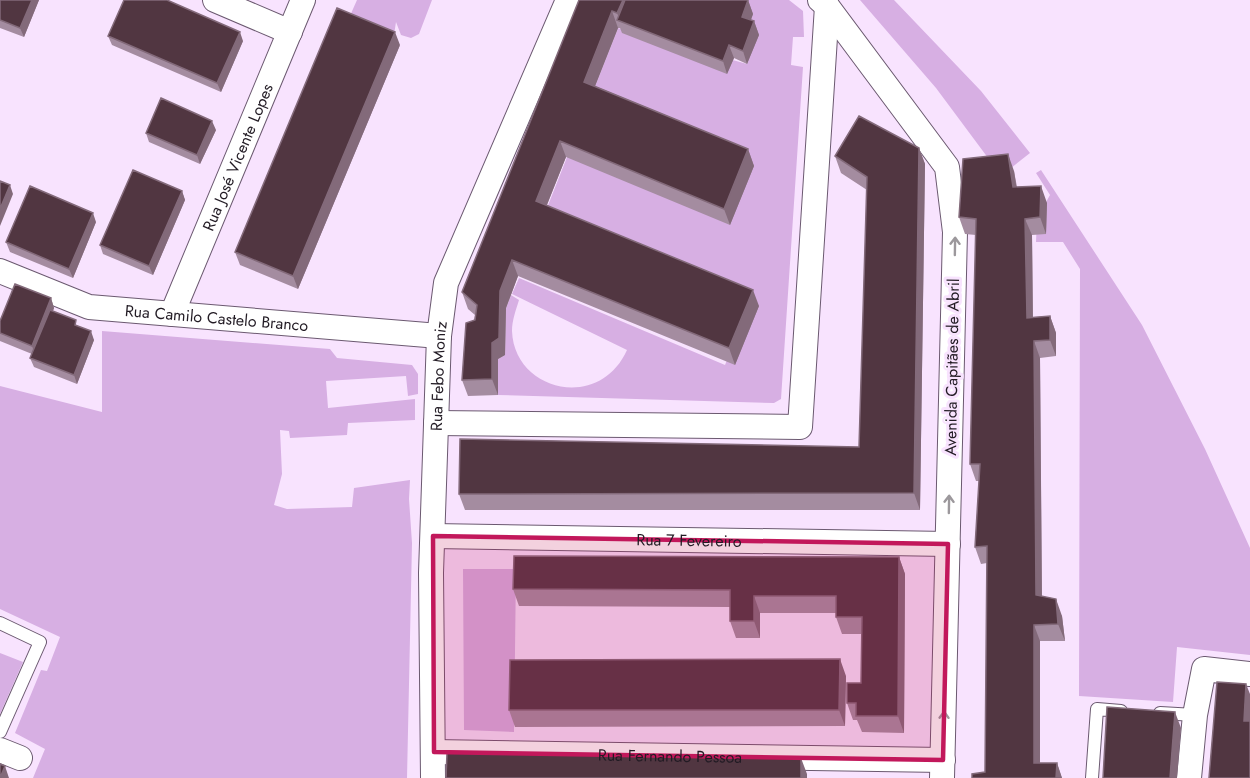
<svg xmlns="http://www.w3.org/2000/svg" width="1250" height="778" viewBox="0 0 1250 778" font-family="Jost,sans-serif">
  <rect width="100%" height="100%" fill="#f8e3fe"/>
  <path fill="#d7afe3" d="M357,0h75l-13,34 -8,4 -10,-3 -5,-13 -2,13 -45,-17z
    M719,0h70l14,11 1,26h-11l-2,28 12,2 -22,332 -7,4 -276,-8v-36l7,-4 1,-47 5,-13 8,5c-3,10 -7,20 -7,31 2,60 87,81 115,19l-115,-56 7,-16 206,87 7,-17 -189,-130 75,-190 129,36z
    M860,0h34l87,91 49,62 -19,15 -17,-2 -58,-78z
    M1041,170l101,155 63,124 45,99v107l-73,-8 -4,55 -94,-6 1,-427 -17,-27h-27l1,-24 13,-23 -14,-22z
    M102,331l228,18 7,9 75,7 6,9v20l-10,2 -2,-20 -80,5 2,27 87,-9v21l-67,3 -1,12 -57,3 -1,-7 -9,-1 2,44 -8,31 13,4 65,-2 2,-19 56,-8 -1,19 3,44 -5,235h-374l12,-29 -30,-16 26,-63 6,1 13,-34 -60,-28v-223l102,26z
    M463,569h53l-2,163 -50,-2z
    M0,653l23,9 -23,52z"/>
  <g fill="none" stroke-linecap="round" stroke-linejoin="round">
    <g stroke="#6b5970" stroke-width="14">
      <path id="service" d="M0,623l40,19 -40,90
        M1160,713l35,2
        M1092,778l5,-69 24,2"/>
    </g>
    <g stroke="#6b5970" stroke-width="26">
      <g id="minor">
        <path d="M215,0l75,32"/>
        <path d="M820,0l7,6 120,161 8,65 -13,546"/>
        <path id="s1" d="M0,271l89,36 350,29"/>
        <path id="s2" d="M172,314l131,-314"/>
        <path d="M436,423l364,4 27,-421"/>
        <path id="s3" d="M433,536l515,8"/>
        <path d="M0,750l20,8"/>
        <path id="s4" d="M434,752l509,8"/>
        <path id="s5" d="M433,778l-2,-205 8,-237 7,-53 122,-283"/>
        <path d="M1189,778l6,-63 9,-46 46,5"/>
      </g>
    </g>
    <use href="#service" stroke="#fff" stroke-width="12"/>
    <use href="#minor" stroke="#fff" stroke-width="24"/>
  </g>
  <path fill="#a48ca0" d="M0,0h39l-15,37 -24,-9z
    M579,0h169l5,14 -2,6 3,1 5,14 -12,29 -13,-6 -7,16 -105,-41 -2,-5h-2l-23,58 153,63 6,17 -24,59 -164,-68 -19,48 212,101 -24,59 -217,-89 -12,32 -1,47 -7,4v36l-30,1 -6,-16 13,-65 -7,-6 -6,-17z
    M108,36l135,5 -22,51 -109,-47z
    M400,45l-102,244 -58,-24 -5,-13z
    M216,130l-16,34 -51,-22 -3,-9z
    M919,148l6,16 -5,346h-455l-6,-16 400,-47 8,-257 -26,-17 -6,-17z
    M1014,171l3,16 30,16 -1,31 -14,1 1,82 17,-1 6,17v23l-16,2 2,238 20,20 3,25h-25v122h17l5,15h-90l13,-6 2,-209 -6,1 -6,-17 4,-66h-3l-6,-17 6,-229 -11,-1 -6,-17z
    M182,191l3,9 -32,75 -50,-21 -3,-9z
    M96,222l-23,56 -63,-26 -4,-10z
    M51,298l3,10 -1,3 25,15 16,14 -17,44 -43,-17 -4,-9 2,-4 -32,-13v-20z
    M899,557l6,17 -1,159 -42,-1 -5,-12h-4l-6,-17 14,-20 1,-49h-20l-6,-17v-4h-76v25h-24l-6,-17v-14l-211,-1 -6,-17z
    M846,676l-1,50 -330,1 -6,-17z"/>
  <path fill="#836a7a" d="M32,0h7l-15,37 -4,-9z
    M623,0h12l-15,21 -3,-8z
    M748,0l5,14 -6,16 -5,-13z
    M612,11l6,17 -28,71 -6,-17z
    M754,21l5,14 -12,29 -4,-13z
    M240,32l3,9 -22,51 -4,-9z
    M395,32l5,13 -102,244 -5,-13z
    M729,45l5,13 -7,16 -4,-13z
    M212,121l4,9 -16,34 -3,-9z
    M560,141l6,16 -24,60 -6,-16z
    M919,148l6,16 -5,346 -6,-17z
    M748,149l6,17 -24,59 -6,-16z
    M1008,154l6,17 5,33 -6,-17z
    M10,185l3,9 -13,32v-17z
    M1041,186l6,17 -1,31 -6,-17z
    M182,191l3,9 -32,75 -4,-9z
    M93,213l3,9 -23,56 -4,-9z
    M1025,219l7,16 1,99 -6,-16z
    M512,260l6,16 -12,32 -1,47 -7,4v36l-6,-16v-36l8,-52z
    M753,290l6,16 -24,59 -6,-17z
    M51,298l3,10 -19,47 -3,-9z
    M1050,316l6,17v23l-6,-16z
    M91,331l3,9 -17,44 -3,-9z
    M1034,341l6,17 2,253 -6,-16z
    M899,557l6,17 -1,159 -6,-17z
    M754,596l6,17v25l-6,-17z
    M1056,599l6,17 3,25 -7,-17z
    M1034,625l6,16v137l-6,-15z
    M840,659l6,17 -1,50 -6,-16z
    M1246,684l4,10v44l-6,-17z
    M1175,712l6,16 -4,50h-7z
    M801,758l6,16v4h-6z
    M1057,763l5,15h-6z
    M5,766l4,12h-9z"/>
  <path fill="#513641" stroke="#836a7a" stroke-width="1.5" d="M0,0h32l-12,28 -20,-8z
    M124,0h43l73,32 -23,51 -109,-47z
    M579,0h44l-6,13 -5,-2 -28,71 164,67 -24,60 -164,-68 -24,60 217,89 -24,58 -217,-88 -12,31 -1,47 -7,5v36l-30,1 4,-57 9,-3 2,-15 -15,-13z
    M625,0h123l-6,17 12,4 -11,30 -14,-6 -6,16 -106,-41z
    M337,8l58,24 -102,244 -58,-24z
    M161,98l51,23 -15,34 -51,-22z
    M859,116l60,32 -5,345 -455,1 1,-55 399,8 8,-270 -32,-21z
    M1008,154l5,33 28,-1 -1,31 -15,2 2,99 23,-2v24l-16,1 2,254 20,4 2,25 -24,1v138h23l-1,15h-84v-4l13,-2 2,-226 -12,1 5,-83h-10l6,-245 -17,-2 4,-58z
    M133,170l49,21 -33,75 -49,-21z
    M0,181l10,4 -10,24z
    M30,186l63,27 -24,56 -63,-27z
    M15,284l36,14 -19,48 -32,-13v-12z
    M50,310l26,10 -1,5 16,6 -17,44 -44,-17z
    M514,556l385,1 -1,159h-42v-13h-9v-20h14l1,-66h-26v-21h-82v25h-24v-31l-217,-1z
    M840,659l-1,51h-330l1,-50z
    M1217,682l29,2 -2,37h6v57h-41z
    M1107,707l68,5 -5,66h-67z
    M447,753l354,5v20h-355z
    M0,764l5,2 -5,12z"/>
  <defs><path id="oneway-shaft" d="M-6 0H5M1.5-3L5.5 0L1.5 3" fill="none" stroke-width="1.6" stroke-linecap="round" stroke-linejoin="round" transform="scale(1.5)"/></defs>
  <g stroke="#9c989c">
    <use href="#oneway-shaft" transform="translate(955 246) rotate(-89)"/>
    <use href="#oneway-shaft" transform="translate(949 504) rotate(-89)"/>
    <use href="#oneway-shaft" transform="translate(944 720) rotate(-89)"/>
  </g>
  <path fill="#c2185b" fill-opacity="0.2" stroke="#c2185b" stroke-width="4.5" stroke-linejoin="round" d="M433,536l515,8 -5,216 -509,-8z"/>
  <g text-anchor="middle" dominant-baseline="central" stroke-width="6" stroke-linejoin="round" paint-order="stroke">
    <g font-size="16" fill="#221b24" stroke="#f8e3fe">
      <text stroke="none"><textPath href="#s2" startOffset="170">Rua José Vicente Lopes</textPath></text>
      <text stroke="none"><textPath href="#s1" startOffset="224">Rua Camilo Castelo Branco</textPath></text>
      <text transform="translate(952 367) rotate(-89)">Avenida Capitães de Abril</text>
      <text stroke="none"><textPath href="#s5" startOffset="402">Rua Febo Moniz</textPath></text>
      <text stroke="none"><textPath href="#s3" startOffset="256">Rua 7 Fevereiro</textPath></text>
      <text stroke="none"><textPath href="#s4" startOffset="236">Rua Fernando Pessoa</textPath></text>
    </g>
  </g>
</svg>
